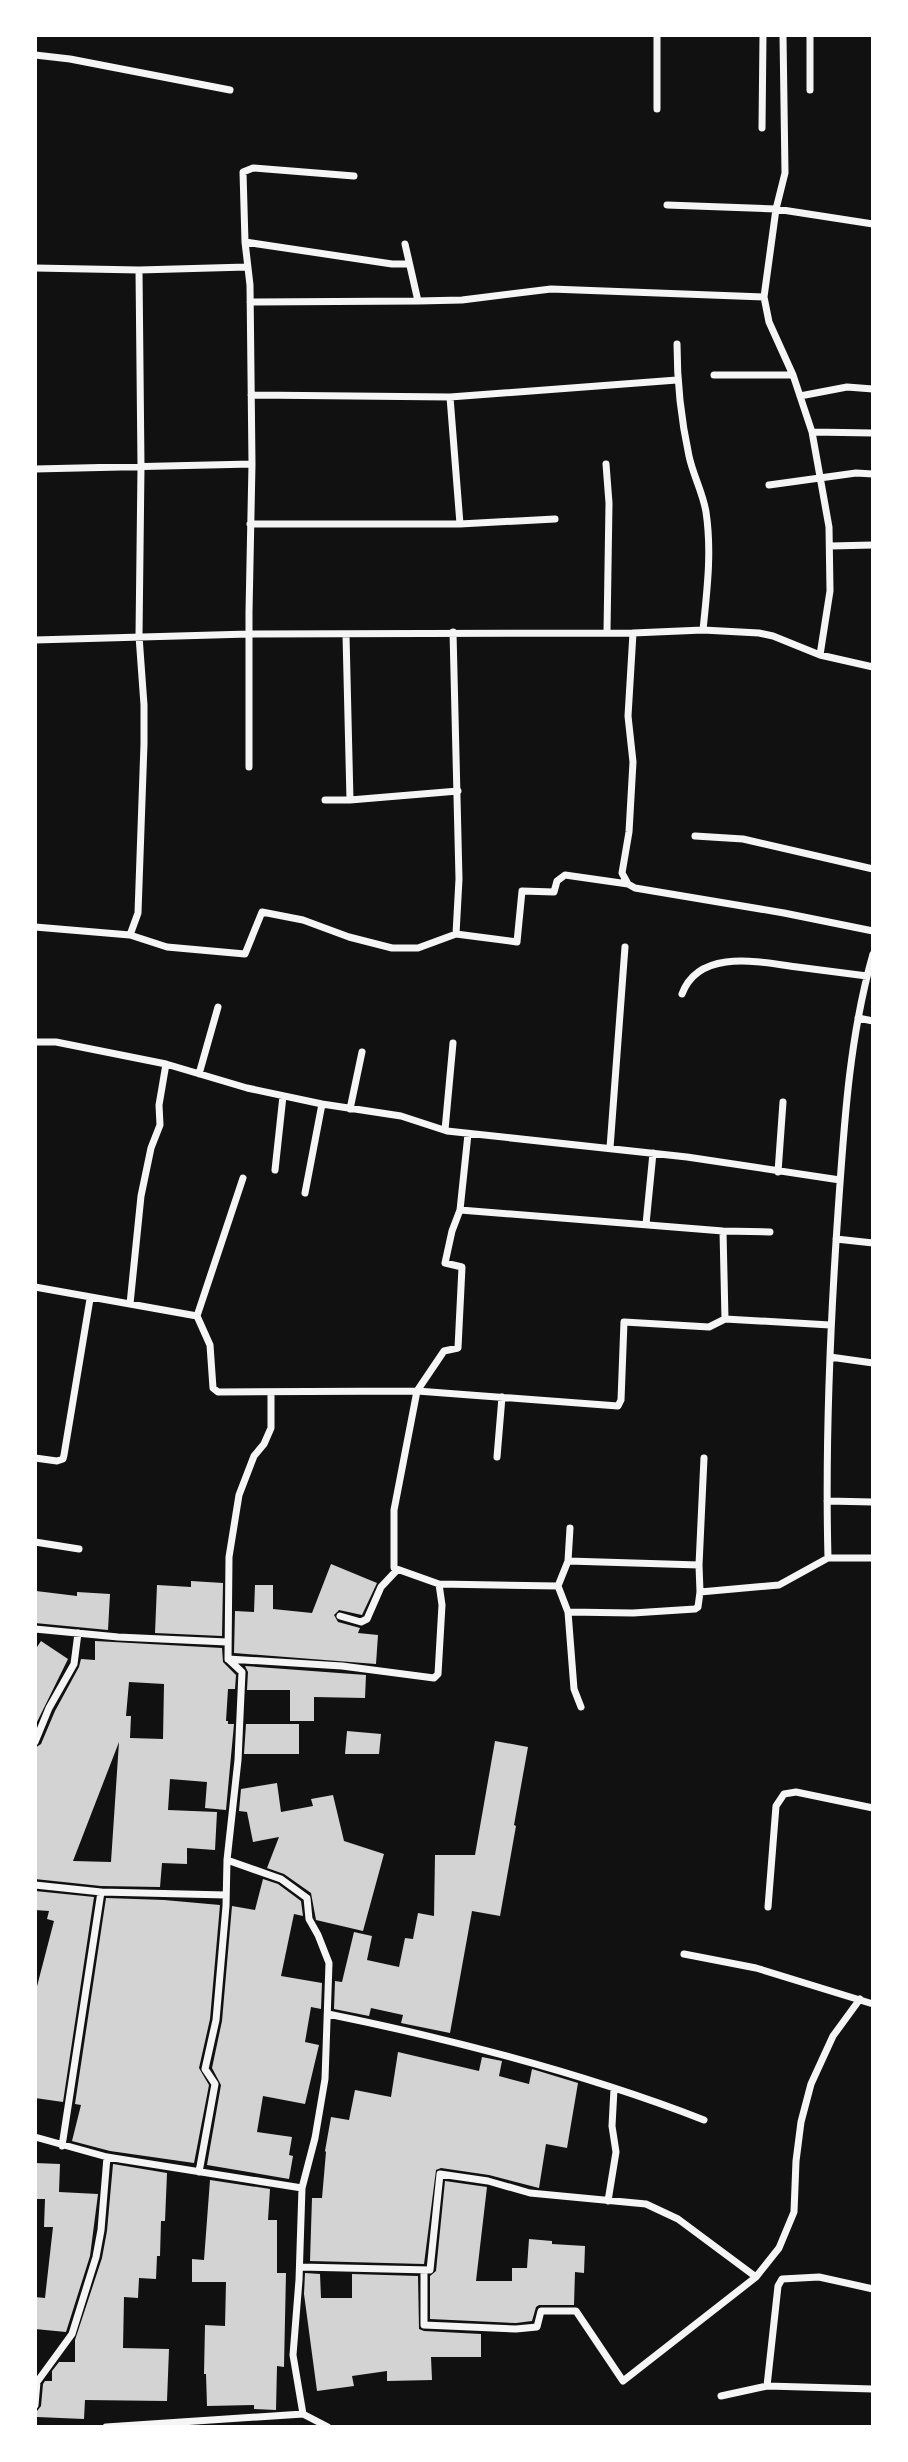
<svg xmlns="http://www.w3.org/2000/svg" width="908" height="2462" viewBox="0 0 908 2462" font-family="'Source Sans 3',sans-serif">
  <rect width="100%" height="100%" fill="#111"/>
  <path fill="#d3d3d3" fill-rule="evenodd" d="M331,1564l46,19 -15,32 -23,-5 -5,5 4,7 22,6 -2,5 20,2 -2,29 -142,-11 1,-42 19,1 1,-27h18v24l39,4z
    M191,1581l32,2 -1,53 -67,-3 2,-48 34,2z
    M36,1591l41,5v-4l33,2 -2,36 -73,-7z
    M41,1641l27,18 -33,67v-76z
    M95,1641l127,7 1,14 13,13 -1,14h-7l-2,32h2v3h6l-8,86 -21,-2 2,-26 -37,-3 -2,31 49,2 -2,38 -28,-2v16l-25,-1 -2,24 -59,-1 -66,-7v-131l6,-4 14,-33 24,-44 2,-8 14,1zM129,1682l35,2 -1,55 -33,-1 1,-22h-5zM119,1742l-8,120 -38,-1z
    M245,1666l121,9 -1,23 -51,-1v24h-24v-31h-43l1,-18z
    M246,1724h53v30h-55z
    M347,1731l34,3 -2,20h-34z
    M495,1741l33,6 -14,78 2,1 -16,90 -28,-5 -22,122 -49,-10 2,-8 -32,-7 -2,8 -35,-7 1,-28 7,1 12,-50 18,4 -5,24 32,7 6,-29 8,1 5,-26 16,3 1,-61h40z
    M277,1783l4,29 32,-6 -2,-7 22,-4 11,46 40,13 -21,77 -47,-11 -5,-27 -27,-19 -17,-6 12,-31 -26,5 -6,-30 -8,-1 2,-22z
    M263,1879l15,5 23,17 2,15 -9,-2 -13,62 41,7 -1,26 -10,-2 -6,35 14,3 -14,59 -42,-8 -6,36 35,5 -3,18 4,1 -4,23 -82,-14 14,-80 -9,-17 10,-47 10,-115 23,4z
    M35,1891l59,6 -31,205 -28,-4v-104l19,-73 -7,-2 2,-8 -14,-1z
    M106,1898l58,2 56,5 -10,114 -11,49 10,17 -15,78 -84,-12 -38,-10 9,-36 -6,-1z
    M398,2052l81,19 3,-14 20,4 -3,15 30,8 3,-15 46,14 -11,65 -21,-4 -7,44 -50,-13 -48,-7 -5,2 -12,94 -114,-3 2,-63h10l4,-46 -1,-1 6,-34 18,3 6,-30 36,7z
    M35,2163l25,1 -1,28 39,2 -8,62 -24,76 -31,-3v-32l10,1 8,-71h-9l1,-28h-10z
    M113,2164l54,9 -2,48h-4l-1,35h-3l-1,23 -17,-1 -1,20 -14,-1 -1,51 46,1 -2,52 -82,-1 -1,19 -47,-2v-6l4,-5 2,-22 2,-3h7v-10l7,-9h16v-22l27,-82 5,-27z
    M210,2180l60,9 -2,31h9v53h9l-2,94 -7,-1 -1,44 -22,-1v-4l-47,1 -1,-32h-2l1,-49 20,1 1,-44h-34v-23l12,1z
    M445,2181l42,6 -11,94h36v-13h15l2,-29 23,2v3l33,2 -1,27 -9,-1 -1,33h-35l-3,2 -4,14 -16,2 -86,-4v-43l6,-5z
    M305,2273l15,1 1,24h31v-24l66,2 1,53 5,2 57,3v23h-50l1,23 -45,1v-10l-35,5 2,10 -37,5 -13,-97z"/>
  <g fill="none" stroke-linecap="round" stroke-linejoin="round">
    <path stroke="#f5f5f5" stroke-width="7" d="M657,35v74
      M783,35l2,138 -9,36 -12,88 5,25 24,53 19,57 17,95 1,64 -10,64
      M810,35v55
      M35,55l35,4 160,31
      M762,128l1,-93
      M667,205l109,4 97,15
      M245,242l147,22h17
      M405,244l13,57 44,-1 89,-11 213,8
      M35,268l104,2 108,-3
      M250,302l168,-1
      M677,344c0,38 4,75 12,112 4,19 14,37 17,56 6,40 1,78 -3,118
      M714,375h79
      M251,395l199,2 227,-17
      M800,396l47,-9 26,2
      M450,397l10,127
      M812,432l61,1
      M606,464l3,39 -2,129
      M35,469l217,-5
      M769,485l87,-12 17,1
      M250,524h210l95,-5
      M830,546l43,-1
      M453,632l6,247 -3,55
      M346,635l4,165
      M35,640l214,-6 384,-1 70,-3 56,3 14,3 47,19 53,12
      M249,767v-155l3,-148 -2,-179 -5,-43 -2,-70 10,-4 101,8
      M325,800h25l108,-9
      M695,836l48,3 130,30
      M628,884l-6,-11 7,-41 4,-70 -5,-46 5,-83
      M35,927l95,8 37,12 78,7 17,-42 41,8 46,17 43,11h26l38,-14 61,8 5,-51 32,1 3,-11 8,-6 63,9 7,4 149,25 89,18
      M130,935l8,-22 6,-169v-39l-5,-69 2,-169 -2,-197
      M682,994c17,-46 78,-32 115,-27 23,3 47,6 70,9
      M858,1018l15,3
      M35,1042h21l110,22 81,24 75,16 79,12 46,15 240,26 153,23
      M199,1074l19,-67
      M350,1109l12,-57
      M445,1130l8,-87
      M610,1148l15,-201
      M275,1170l8,-74
      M778,1172l5,-70
      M305,1193l17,-89
      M460,1210l263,21 47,1
      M646,1224l7,-71
      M723,1231l2,88
      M836,1239l37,4
      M35,1287l162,29 13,29 3,43 5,4 199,-1 201,15 3,-6 3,-78 85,5 16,-8 105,6
      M130,1304l11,-108 10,-48 9,-23 -1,-20 7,-41
      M197,1316l46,-138
      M830,1357l43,6
      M497,1457l5,-60
      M35,1458l22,3 6,-2 1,-4 26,-156
      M827,1501l46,1
      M570,1528l-2,33 -10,25 10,26 6,77 7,18
      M35,1542l44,7
      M828,1558c-3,-115 2,-231 10,-346 6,-86 11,-174 35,-258
      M568,1561l131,4
      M439,1584l119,2
      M700,1592l-1,-27 5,-107
      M568,1612l65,1 62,-4 3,-2 2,-15 79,-7 49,-27h45
      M340,1616l21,6 6,-3 14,-32 16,-17
      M35,1629l83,8 109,5
      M228,1659l114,7 92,12 4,-4 4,-69 -3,-21 -45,-16v-58l23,-119 27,-40 14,-3 4,-81 -17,-4 7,-32 8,-21 8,-76
      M35,1742l14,-34 25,-44 4,-31
      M227,1860l54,19 26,19 2,21 9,16 11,28 -4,116 -10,59 -13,50 -3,92 -6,75 10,59
      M35,1885l66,7 125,3
      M768,1907l8,-101 8,-12 12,-2 77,16
      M684,1954l72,14 117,36
      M328,2014c127,26 255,59 376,106
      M35,2137l72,20 195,31
      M62,2146l39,-254
      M199,2172l16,-88 -10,-15 11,-49 10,-114 1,-46 11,-100 4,-88 -14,-13 1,-102 10,-62 15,-39 10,-12 7,-16v-35
      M608,2201l8,-49 -4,-26 2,-37
      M300,2267l130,3 10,-96 48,7 42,12 116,11 32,15 78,58
      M424,2270v55l92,4 21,-2 4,-16h35l47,70 133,-104 23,-29 15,-36 2,-51 5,-39 10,-38 22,-48 27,-37
      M767,2386l11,-100 4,-7 37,-2 54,12
      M721,2396l46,-10 106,3
      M35,2405l2,-23 35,-48 24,-77 5,-27 6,-73
      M106,2427l197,-13 25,13"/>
  </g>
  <rect width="908" height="2462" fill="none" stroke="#ffffff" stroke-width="74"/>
</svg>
